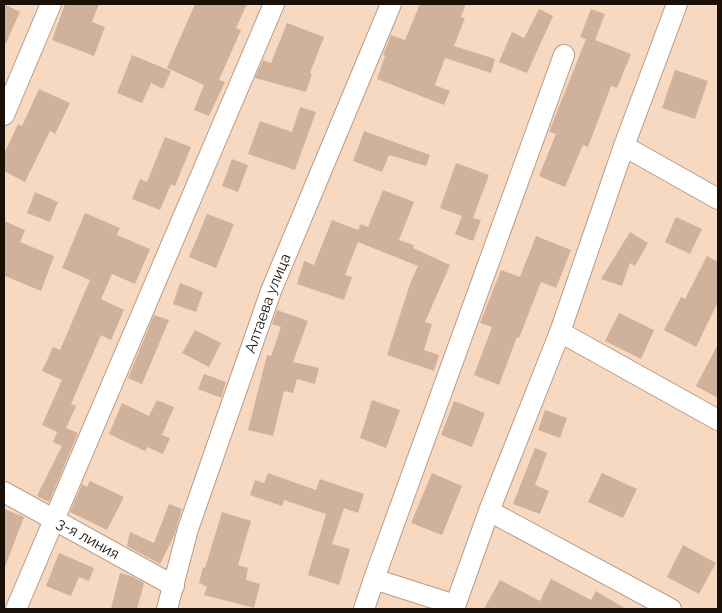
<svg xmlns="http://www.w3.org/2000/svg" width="722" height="613" viewBox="0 0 722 613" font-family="Raleway,sans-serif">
  <rect width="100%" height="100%" fill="#f7d8c1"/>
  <path fill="#d0b29c" d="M4,4l16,8 -16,35z
    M65,4h34l-7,18 13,5 -11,29 -42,-16z
    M195,4h52l-11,24 5,2 -22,50 6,2 -16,34 -15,-6 10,-25 -37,-17z
    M420,4h46l-5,13 4,1 -11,28 41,13 -4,14 -46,-15 -10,27 15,6 -6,14 -67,-26 8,-23 -2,-1 8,-20 14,5z
    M539,9l14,7 -26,57 -28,-11 13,-30 12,6z
    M591,9l14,5 -10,26 36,14 -14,34 -6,-2 -23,61 -5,-2 -18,42 -26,-11 17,-42 -7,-2 37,-93 -6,-2z
    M287,23l37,14 -14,36 2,1 -6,18 -51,-14 8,-18 8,3z
    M132,55l39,16 -8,18 -12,-6 -9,20 -25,-10z
    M675,70l33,11 -13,38 -33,-11z
    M39,89l31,14 -15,31 -5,-3 -25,51 -21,-11v-17l14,-30 4,2z
    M300,107l16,5 -21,58 -47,-16 12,-33 32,11z
    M364,131l66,24 -4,11 -37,-11 -7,17 -29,-11z
    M165,137l26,10 -16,39 -4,-2 -11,26 -28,-11 8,-20 7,3z
    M232,159l16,6 -10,27 -16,-6z
    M456,163l33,12 -16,43 8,2 -8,21 -18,-7 7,-18 -22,-8z
    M383,190l31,12 -15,38 15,5 -1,3 37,17 -25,57 7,2 -8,26 15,5 -5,16 -47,-16 23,-71 8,-18 -60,-24 -13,33 7,2 -8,23 -47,-16 7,-23 10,4 18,-45 26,10 3,-6 7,3z
    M35,192l23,10 -8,20 -23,-9z
    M85,213l35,15 -3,7 33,14 -15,35 -23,-10 -11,25 23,11 -13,30 -10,-5 -30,69 5,2 -10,22 12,5 -29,69 -12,-6 25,-50 -9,-4 4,-10 -15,-7 20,-45 -20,-9 11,-24 7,3 30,-70 -28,-12z
    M207,214l27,10 -18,44 -27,-11z
    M676,217l26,12 -12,25 -25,-12z
    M4,221l21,9 -5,12 34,14 -13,35 -36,-15 -1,3z
    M630,232l18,11 -13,23 -5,-3 -8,23 -21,-7z
    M536,236l35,14 -15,38 -15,-6 -22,56 -2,-1 -18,48 -25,-10 18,-48 -12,-4 21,-53 19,7z
    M707,256l11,6v40l-22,45 -32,-17 17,-33 4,2z
    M180,283l23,9 -7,20 -23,-8z
    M277,310l31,11 -15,41 26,6 -4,16 -18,-5 -4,14 -9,-2 -11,45 -25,-6 19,-75 4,1 10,-29 -9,-3z
    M619,313l35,17 -13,29 -36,-18z
    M154,315l15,5 -27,64 -14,-6z
    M195,330l26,13 -12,24 -27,-14z
    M718,344v54l-22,-12z
    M204,374l22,8 -5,16 -23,-9z
    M157,400l17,7 -12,28 8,3 -7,16 -16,-7 -2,4 -36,-17 13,-31 27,13z
    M372,400l28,10 -14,38 -26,-10z
    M454,401l31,12 -13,34 -31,-12z
    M545,410l22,8 -7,20 -22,-8z
    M535,448l12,5 -12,32 14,6 -9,23 -27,-10z
    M268,473l48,17 4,-11 44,15 -6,19 -14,-5 -12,36 18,5 -11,36 -31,-10 18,-61 -42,-14 -2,6 -32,-11 5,-15 9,3z
    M432,473l30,13 -20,49 -31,-12z
    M602,473l35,16 -14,29 -35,-16z
    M90,481l34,16 -17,33 -37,-18 12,-28 5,3z
    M169,504l13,5 -8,27 -14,28 -33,-18 3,-14 24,11z
    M4,509l20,8 -19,50h-1z
    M222,512l29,9 -13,44 10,3 -2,12 14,4 -6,24 -50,-13 3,-8 -8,-4 4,-16 2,1z
    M683,545l33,18 -17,31 -32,-17z
    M59,553l35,15 -5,13 -10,-4 -8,19 -25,-10z
    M120,573l11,3 13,7 -7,26h-26z
    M551,579l40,21 5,-9 30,18h-142l16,-29 40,21z"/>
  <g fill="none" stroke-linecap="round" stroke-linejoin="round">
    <g stroke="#b99c87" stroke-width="22">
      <g id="minor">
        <path d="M4,115l47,-111"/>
        <path d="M624,146l94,53"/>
        <path d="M560,332l158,88"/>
        <path id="s1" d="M4,492l170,94"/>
        <path d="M489,511l182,98"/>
        <path d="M374,579l190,-524"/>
        <path d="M16,609l258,-605"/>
        <path id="s2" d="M167,609l21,-80 83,-238 120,-287"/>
        <path d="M364,609l10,-30 81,26"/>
        <path d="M454,609l35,-98 71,-179 64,-186 53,-142"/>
      </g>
    </g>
    <use href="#minor" stroke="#fff" stroke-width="20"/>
  </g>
  <g text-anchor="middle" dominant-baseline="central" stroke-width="4" stroke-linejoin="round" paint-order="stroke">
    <g font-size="15" fill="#1b1008" stroke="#fbe8da">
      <text stroke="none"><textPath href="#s2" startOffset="322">Алтаева улица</textPath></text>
      <text stroke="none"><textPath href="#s1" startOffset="96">3-я линия</textPath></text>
    </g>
  </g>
  <rect width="722" height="613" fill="none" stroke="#1b1008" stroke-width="10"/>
</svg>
